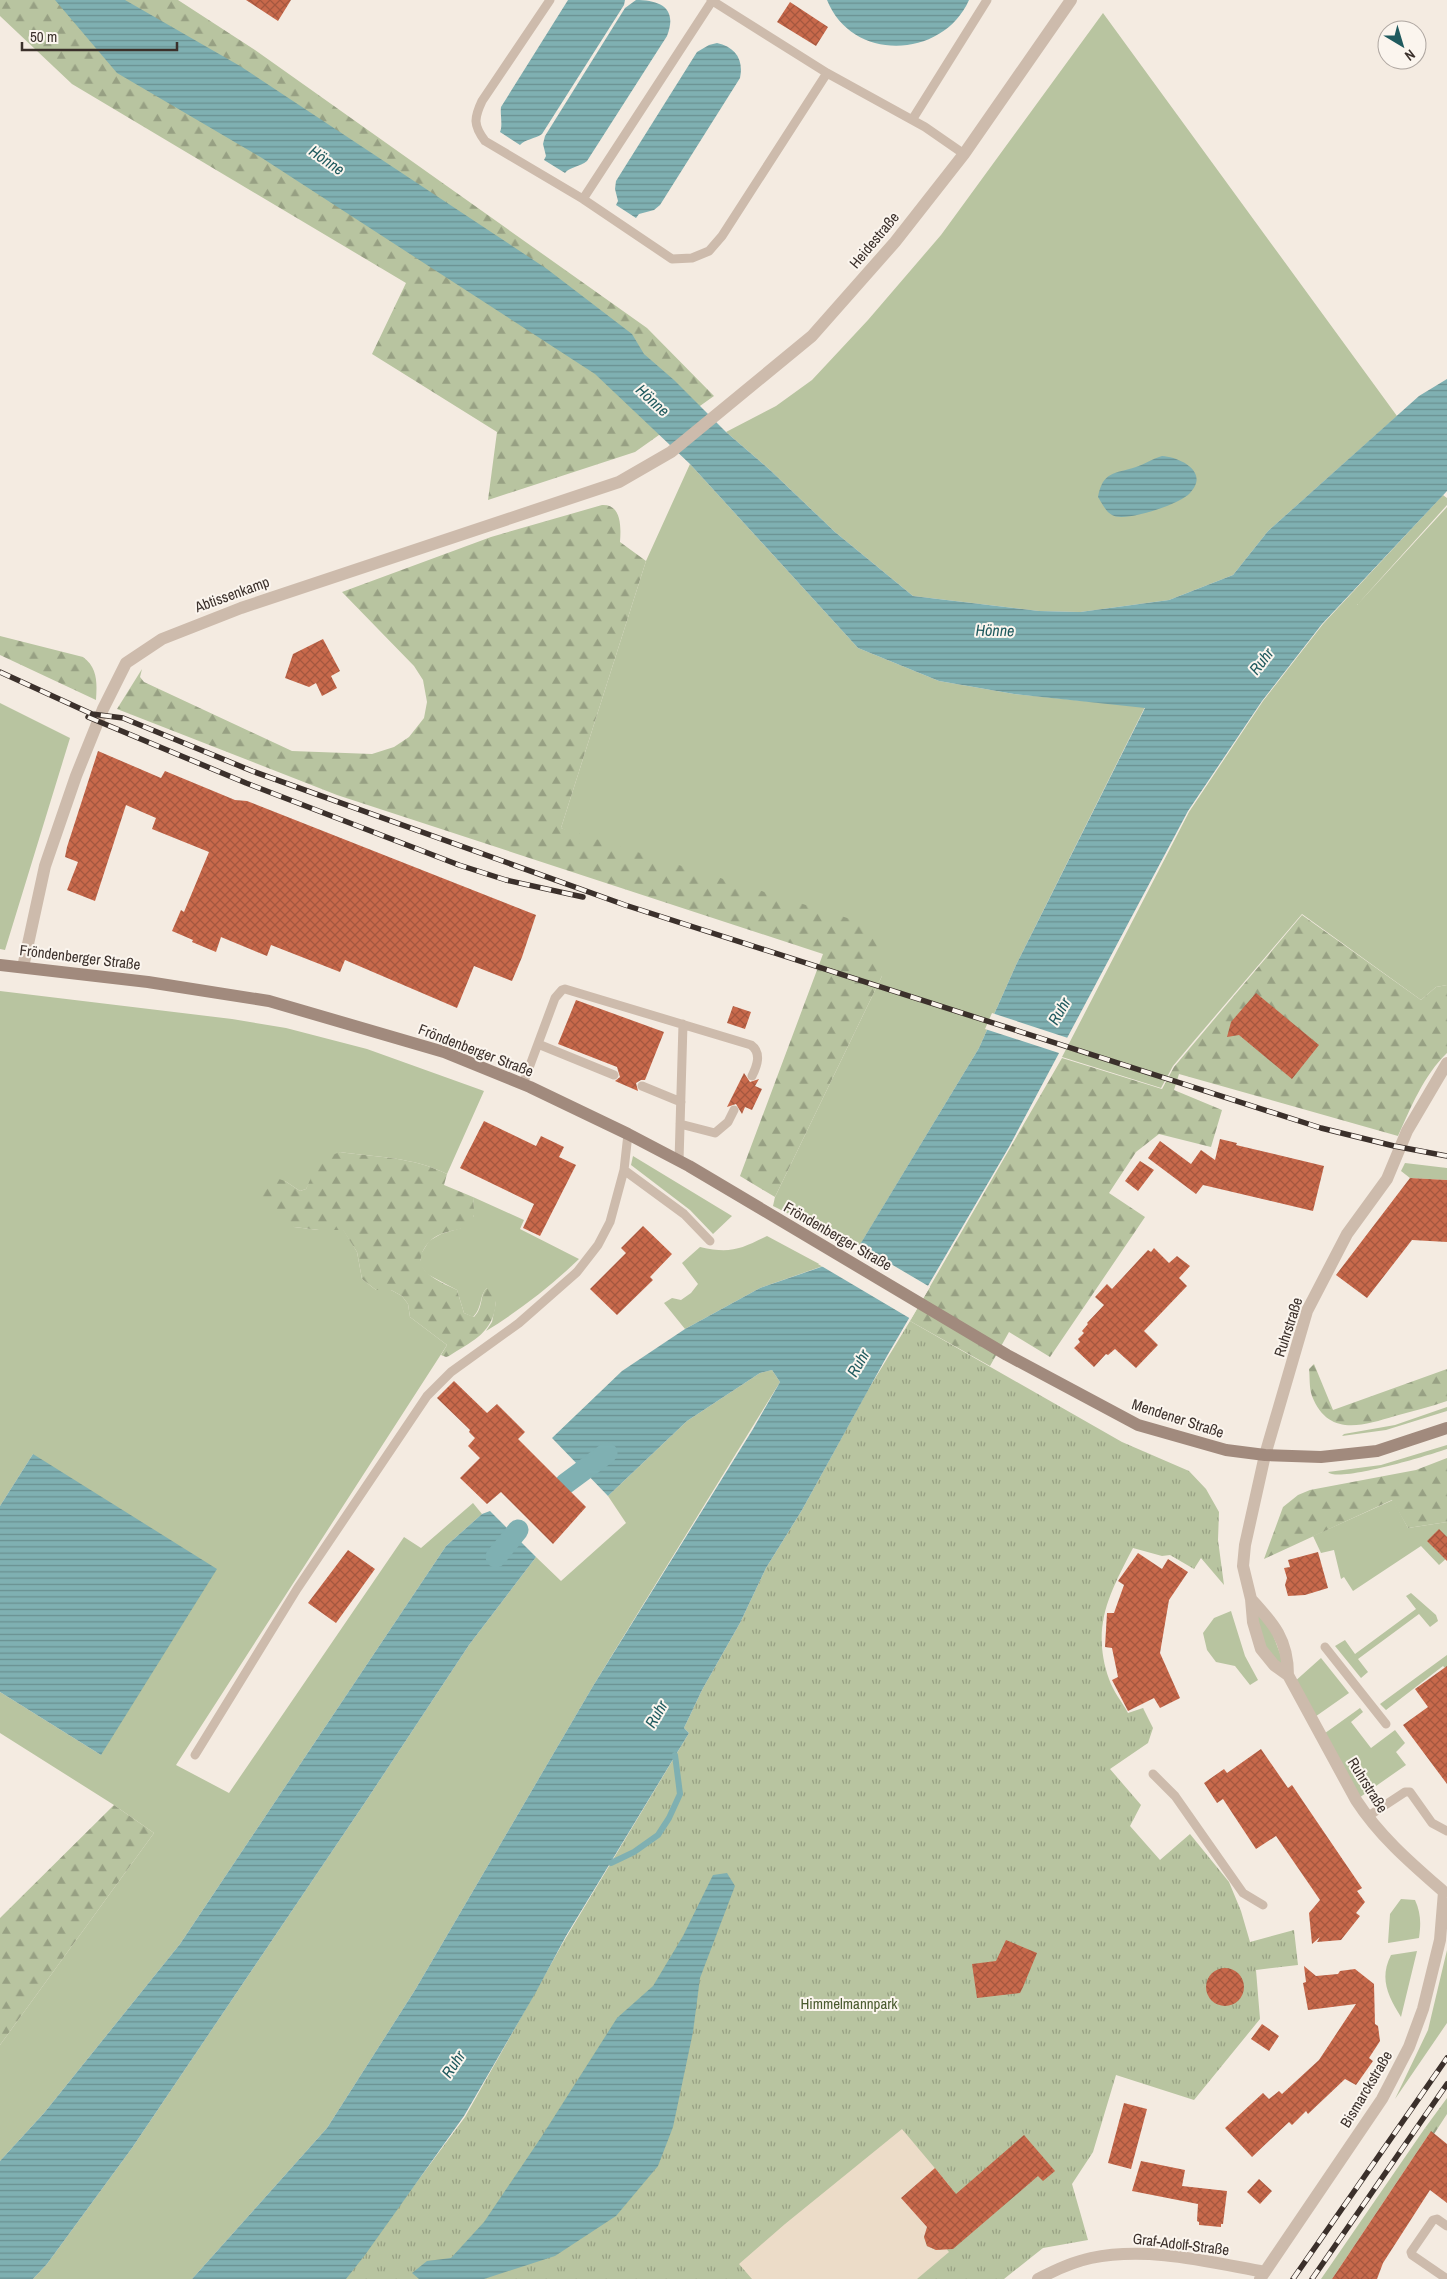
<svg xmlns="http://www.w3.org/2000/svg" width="1447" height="2279" viewBox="0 0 1447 2279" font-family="'Archivo Narrow',sans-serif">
  <defs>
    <pattern id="forest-firs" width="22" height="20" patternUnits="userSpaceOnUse" patternTransform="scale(1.25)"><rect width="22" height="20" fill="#b8c4a0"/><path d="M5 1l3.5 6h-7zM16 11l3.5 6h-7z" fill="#97a083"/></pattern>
    <pattern id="park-tufts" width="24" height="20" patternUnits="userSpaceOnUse" patternTransform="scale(1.25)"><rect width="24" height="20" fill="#b8c4a0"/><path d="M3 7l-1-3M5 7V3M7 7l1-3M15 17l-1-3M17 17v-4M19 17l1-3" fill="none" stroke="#97a083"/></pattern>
    <pattern id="water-rules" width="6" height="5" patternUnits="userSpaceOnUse" patternTransform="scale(1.25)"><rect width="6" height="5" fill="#7fb0b2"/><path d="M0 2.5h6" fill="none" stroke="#699091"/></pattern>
    <pattern id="building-cross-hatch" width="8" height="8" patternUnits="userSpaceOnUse" patternTransform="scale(1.25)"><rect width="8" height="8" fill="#c8694b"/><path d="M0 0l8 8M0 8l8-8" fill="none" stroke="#a4573f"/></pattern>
  </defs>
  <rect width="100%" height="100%" fill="#f4ebe1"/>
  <path fill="#b8c4a0" d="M1103,13l294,403 -129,115 -35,44 -64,25 -89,12 -41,-1 -126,-15 -78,-64 -65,-62 -44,-38 50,-26 36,-26 56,-60 73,-85z
    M690,464l168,184 81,33 75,13 131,13 -129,258 -37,83 -121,200 -85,-42 2,-9 107,-221 -321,-148 85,-267z
    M1443,495l4,3v7l-90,100 90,-98v478l-11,2 -15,13 -119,-86 -109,128 -20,24 -12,22 -99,-31 127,-245 74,-111 60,-77z
    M0,703l70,35 -65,212 -5,-1z
    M0,991l232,28 54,9 81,21 117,42 -37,83c-34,-17 -71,-17 -107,-22l-29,28 -5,9 -6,2 -15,-10 9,46 25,3 24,-1 14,23 5,27 14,11h15l11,6 6,8 2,13 37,28 -271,420 53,28 175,-256 17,11 52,-45 9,11 -36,32 -266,398 -136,169 -44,48v-116l154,-212 -40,-28 -114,-72v-41l101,63 -68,-301 -33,52z
    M633,1156l99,60 -19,18 -23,-24 -59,-45z
    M1405,1163l42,5v12l-37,-2 -9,-7z
    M473,1197l51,23 -4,9 59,30c-29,28 -59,51 -93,72l6,-9 4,-20 -9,-14c-8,7 -4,19 -14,29l-9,-4 -7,-23 -30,-16 -6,-8v-12l8,-13 12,-7 20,-6 13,-12z
    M767,1236l56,30 -63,22 -75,41 -21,-26 8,-5 9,2 10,-7 7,-9 -16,-21 18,-16c31,7 40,2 67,-11z
    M772,1370l8,12 -187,304 -178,304 -88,138 -135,151h-159l14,-15 85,-116 234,-347 103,-156 67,-88 25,24 65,-58 -18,-27 79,-75 73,-48z
    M1447,1407v4l-61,19 -44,6 2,-2 51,-9z
    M1447,1445v4c-17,6 -109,34 -119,23l53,-7z
    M1393,1500l15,28 39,-6v36l-8,7 -18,-19 -68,45 -9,-14 -3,2 -7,-29 -13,3 -8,-17z
    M1411,1593l25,22 2,6 -8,6 -11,-13 -61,45 10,13 -7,6 -26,-32 10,-6 10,14 61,-45 -10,-13z
    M1251,1599l15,17 22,59 -27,-26z
    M1231,1611l14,45 13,24 -8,5 -15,-19 -19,-4 -9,-12 -4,-17 11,-15z
    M1447,1655v15l-4,-4 -57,44 -6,-6z
    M1321,1658l28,35 -37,26 -19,-36z
    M1360,1708l3,4 -12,10 20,26 24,-18 10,13 -9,9 10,13 -50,35 -35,-64z
    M1401,1899l14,1c6,13 6,24 4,38l-31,5 2,-29z
    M1447,1950v73l-52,76 33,-69z
    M1417,1951l-16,66c-13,-21 -22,-38 -10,-62z
    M1425,2128l6,3 -99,148h-11z"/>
  <path fill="url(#forest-firs)" d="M0,0h178l77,50 392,278 67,68 -79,56 -147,48 9,-68 -125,-78 34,-71 -334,-199 -72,-68z
    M602,505c20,-1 19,23 18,37l26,19 -85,267 315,99 6,49 -107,221 -35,-21 83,-222 -486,-159 -220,-86 25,-40 -2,8 4,5 148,69 80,3 22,-7 15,-10 15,-19 3,-16 -4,-22 -9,-14 -72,-74 149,-55z
    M0,636l83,21c15,11 14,26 13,43l-96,-45z
    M1302,915l119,85 15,-13 11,-2v68c-23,22 -36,54 -49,83l-219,-62 -5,16 48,20 -11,37 -52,-13 -23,18 -27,41 36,24 -95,140 -41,-25 -19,34 -80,-45 152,-263 100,31 12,-22z
    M340,1152c36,5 73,5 107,22l-3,11 29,12c0,9 4,20 -3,26 -8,8 -20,7 -29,11 -8,3 -13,8 -17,15 -13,23 17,33 33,41l7,23 10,4c10,-10 5,-22 13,-29l7,2c3,6 2,12 1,19 -5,26 -25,33 -46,47l-3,1 -5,-2 6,-10 -37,-28 -2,-13 -6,-8 -11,-6h-15l-14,-11 -5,-27 -14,-22h-24l-25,-3 -33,-25c1,-12 1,-19 12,-25l12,4 15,10 6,-2c11,-23 8,-27 34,-37z
    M1314,1364l19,46 114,-41v32c-17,6 -35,10 -52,15 -33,10 -67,21 -83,-20 -3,-8 -2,-19 -3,-27z
    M1447,1458v64l-39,6 -16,-28 -128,59 19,-52 15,-12 12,-5 106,-20z
    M114,1805l40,28 -154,212v-127z
    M1447,2098v16l-13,20 -9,-6z"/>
  <path fill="url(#park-tufts)" d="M910,1321l212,121 67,29 17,18 13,23 -1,28 6,45 -23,-27 -7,11 -24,-14 -8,1 -29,-8c-24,46 -42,79 -24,131 4,12 13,23 19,34l15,-5 10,20 -5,15 -38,26 31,36 -11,21 30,34 30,-26 39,48 12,29 9,31 44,-12 4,35 -42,5 4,49 -66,81 -78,-25 -23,77 -21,32 16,56 -45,8 -39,31h-659l120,-162 99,-176 125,-208 -5,-5 18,-38 38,-67 26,-55 36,-58 66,-120z"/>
  <path fill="#ecdcc8" d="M902,2129l47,56 -26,21 6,22 -5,9 3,9 9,4 9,-3 4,5 -32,27h-165l-13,-15 46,-40z"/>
  <path fill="url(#water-rules)" d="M55,0h70l115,66 307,203 85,65 12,20 30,26 52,52 44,38 65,62 78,64 126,15 41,1 89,-12 64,-25 35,-44 151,-135 28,-17v112l-125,133 -60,77 -74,110 -179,336 -122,209 -85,154 -36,58 -26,55 -38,67 -18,38 5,5 -123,203 -30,56 -72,124 -99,139 -19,24h-154l135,-151 88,-138 178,-304 160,-257 27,-47 -8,-12 -12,3 -73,48 -79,75 -56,-58 70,-67 63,-42 75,-41 93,-32 126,-208 37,-83 129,-257 -131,-14 -75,-13 -81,-33 -168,-184 -95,-90 -333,-216 -145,-85z
    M568,0h57l-1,5 -82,129c-7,5 -17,5 -22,11l-20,-13c3,-6 0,-18 1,-25z
    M636,0c24,0 42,8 31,36l-80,125c-7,6 -18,6 -22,12l-21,-13 2,-4 -3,-12 2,-8 80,-128z
    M827,0h142c-26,59 -117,63 -142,0z
    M717,43c18,4 27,16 23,35l-80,127 -6,5 -15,4 -3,4 -20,-13 2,-4 -3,-12 1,-8 81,-129 12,-7z
    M1162,456c18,1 48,16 28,37 -9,11 -66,30 -78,22 -7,-4 -10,-12 -14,-18 5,-26 16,-23 38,-30 9,-3 16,-8 26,-11z
    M33,1454l184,115 -116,186 -101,-63v-186z
    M490,1511l46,46 -67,88 -103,156 -234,347 -85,116 -14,15h-33v-118l44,-48 136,-169 266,-398 36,-32z
    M727,1873l8,13 -35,92 -7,54 -20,95 -15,39 -42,50 -61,40 -71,23h-65l-7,-6 15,-12 24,-3 33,-36 56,-83 77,-121 36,-32 30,-50 30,-61z"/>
  <path fill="#f4ebe1" d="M992,1013l79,26 -9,15 -77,-25z
    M857,1244l73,43 -19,32 -93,-55 33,-10z"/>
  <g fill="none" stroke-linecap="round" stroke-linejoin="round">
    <path stroke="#7fb0b2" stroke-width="6" d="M611,1863l23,-11 24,-17 11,-17 11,-24 -5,-39"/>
    <path stroke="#7fb0b2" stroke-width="21" d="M565,1484l42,-31
      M496,1557l22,-27"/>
  </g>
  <path fill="url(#building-cross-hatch)" d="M246,0h45l-13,21z
    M790,2l38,25 -12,19 -39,-24z
    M323,639l17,32 -9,5 6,12 -15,8 -6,-13 -7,4 -24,-9 8,-24z
    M98,751l63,27 4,-7 70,29 12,1 289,114 -14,42 -10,24 -38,-15 -17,42 -112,-48 -5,12 -69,-27 -4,11 -46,-19 -5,15 -24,-10 1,-2 -21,-9 9,-21 3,2 25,-60 -57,-23 4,-11 -30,-13 -31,96 -28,-11 11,-28 -13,-5 2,-10z
    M1256,993l63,52 -27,34 -53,-44 -12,2 4,-15z
    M576,1000l88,32 -19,48h-4l-5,3 2,8 -23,-10 5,-4 -3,-10 -59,-23z
    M733,1006l18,6 -6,17 -18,-6z
    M744,1073l6,9 9,-3 -4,7 7,3 -10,21 -7,-3 -3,7 -6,-10 -9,3z
    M484,1121l52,25 5,-10 23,11 -5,10 17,8 -36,71 -17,-8 11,-24 -74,-36z
    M1220,1139l17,4 -1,2 88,21 -11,45 -110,-26 -7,9 -48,-36 12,-17 31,23 10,-14 14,10z
    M1140,1161l14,9 -16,21 -13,-10z
    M1410,1178l37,2v62l-35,-2 -45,58 -31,-23z
    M643,1226l29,28 -22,23 3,3 -36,35 -27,-26 36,-36 -5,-5z
    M1154,1248l15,15 8,-7 13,10 -11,12 8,8 -43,45 14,14 -22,23 -21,-19 -7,6 -2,-1 -12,13 -20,-19 6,-6 -2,-3 6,-6 -2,-2 6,-7 -1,-1 17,-18 -9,-8 12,-13 5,5 36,-39 3,2z
    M454,1381l33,32 10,-9 28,28 -7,7 68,68 -33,37 -52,-52 -14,12 -27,-26 20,-20 -12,-12 7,-8 -6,-6 1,-2 -33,-32z
    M1439,1529l8,8v24l-20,-20z
    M348,1550l27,19 -39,54 -28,-20z
    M1318,1552l10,36 -23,7 -17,1 -3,-11 2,-7 -3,-10 6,-1 -2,-7z
    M1138,1553l24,16 6,-10 20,13 -19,28 -9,53 20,45 -20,10 -6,-10 -26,13 -16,-31 6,-3 -6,-29 -7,-1 2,-34h7l10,-28 -6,-4z
    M1447,1666v118l-44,-59 25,-18 -13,-18z
    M1261,1749l27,39 4,-3 70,103 -5,3 8,11 -9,11 4,3 -19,24 -24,2 3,-5 -8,7 -3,-31 11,-13 -44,-64 -20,13 -33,-50 -6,4 -13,-20 20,-14 3,4z
    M1006,1940l31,13 -14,34 -3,6 -43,5 -5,-34 24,-3z
    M1304,1966l12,10 22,-2 2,-3 15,-2 19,15 1,40 3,2 2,15 -11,17 4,3 -17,24 -11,-6 -37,35 -2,-3 -14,14 -3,-3 -37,35 -27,-29 38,-35 6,6 10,-8 3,3 37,-34 37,-56 -48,6 -5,-27 3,-1z
    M1206 1987a19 19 0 1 1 38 0a19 19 0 1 1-38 0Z
    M1262,2024l17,12 -10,15 -18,-12z
    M1124,2103l23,6 -16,60 -23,-6z
    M1431,2131l16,13v59l-17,-13 -47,73 -6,16h-45z
    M1024,2135l31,36 -12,10 -5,-5 -85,73 -17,1 -9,-4 -3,-9 3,-10 -26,-29 34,-30 21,26z
    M1141,2161l44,9 -3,16 45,5 -4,33h-2v3l-22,-2v-3l-2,-1 1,-17 -66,-13z
    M1259,2179l13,12 -12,13 -13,-12z"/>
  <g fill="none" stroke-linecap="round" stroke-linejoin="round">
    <path stroke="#cdbbac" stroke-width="9" d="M550,0l-68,101c-8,17 -9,24 3,40l98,58 89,60 20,-1 17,-7 13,-15 105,-163
      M711,0l116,73 98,54 39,27
      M912,120l75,-120
      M583,199l129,-198
      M538,1044l76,31
      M523,1084l32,-86 7,-8 3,-1 186,56c11,8 6,21 1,31
      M642,1086l39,16
      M680,1124l35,9 13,-11 6,-12
      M679,1161l4,-137
      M624,1170l60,44 26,27
      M1325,1647l61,77
      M195,1755l102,-166 130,-193 24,-24 68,-49 58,-51 21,-27 12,-23 14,-52 4,-36
      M1153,1774l22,22 68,97 20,12
      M1367,1817l38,-25h5l22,31 15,8
      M1447,2226l-10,-7 -4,1 -22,32 1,3 35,24"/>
    <path stroke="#cdbbac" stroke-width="12" d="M23,967l22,-101 31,-90 27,-67 23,-46 36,-24 79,-31 378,-126 52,-30 141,-116 83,-94 69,-88 107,-154
      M1251,1599c23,25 37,41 37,76
      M1444,1892c-32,-28 -64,-55 -88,-92l-68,-125 -14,-10 -13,-16 -8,-27 -2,-23 -8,-33 2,-21 20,-90 42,-144 40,-77 40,-55 20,-48 40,-68
      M1038,2279c17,-9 34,-17 53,-21 57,-12 118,4 174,14
      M1260,2279l122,-180 27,-52 14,-38 17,-69 4,-48"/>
    <path stroke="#a18a7d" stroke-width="12" d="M0,965l148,17 121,19 175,51 86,35 98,47 61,32 318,189 131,70 88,25 39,5 56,2 56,-6 70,-23"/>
    <g stroke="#3b302b" stroke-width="5.5">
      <path id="rail" d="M0,672l92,42 31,4 129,53 373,134 696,223 73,18 53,10
        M88,717l158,66 213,82 47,15 77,17
        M1293,2279l154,-221
        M1312,2279l135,-195"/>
    </g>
    <use href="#rail" stroke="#fbf5ee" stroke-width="4" stroke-dasharray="11" stroke-linecap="butt"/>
  </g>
  <g text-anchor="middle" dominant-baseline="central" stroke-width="4" stroke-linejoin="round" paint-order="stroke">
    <g font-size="15" fill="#3b302b" stroke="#fbf5ee">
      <text transform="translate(874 240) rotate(-50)">Heidestraße</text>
      <text transform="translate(232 594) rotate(-20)">Abtissenkamp</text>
      <text transform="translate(80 957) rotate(7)">Fröndenberger Straße</text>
      <text transform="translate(476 1050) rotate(21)">Fröndenberger Straße</text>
      <text transform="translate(838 1236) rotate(30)">Fröndenberger Straße</text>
      <text transform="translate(1288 1327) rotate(-72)">Ruhrstraße</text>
      <text transform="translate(1178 1418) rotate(18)">Mendener Straße</text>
      <text transform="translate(1368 1785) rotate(58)">Ruhrstraße</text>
      <text transform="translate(1366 2089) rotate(-59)">Bismarckstraße</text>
      <text transform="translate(1181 2244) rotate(7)">Graf-Adolf-Straße</text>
    </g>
    <g font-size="15" fill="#4a5a2e" stroke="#fbf5ee">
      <text x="849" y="2003">Himmelmannpark</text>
    </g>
    <g font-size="16" font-style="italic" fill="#1f5a5e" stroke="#fbf5ee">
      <text transform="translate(327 160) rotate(35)">Hönne</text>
      <text transform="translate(653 400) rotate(43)">Hönne</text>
      <text transform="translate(995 630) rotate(1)">Hönne</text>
      <text transform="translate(1261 661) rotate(-52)">Ruhr</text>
      <text transform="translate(1059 1011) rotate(-60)">Ruhr</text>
      <text transform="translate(858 1363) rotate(-60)">Ruhr</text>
      <text transform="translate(656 1714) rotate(-60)">Ruhr</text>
      <text transform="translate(453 2064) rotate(-56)">Ruhr</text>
    </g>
  </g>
  <g transform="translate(1402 45) rotate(142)"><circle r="24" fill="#fbf5ee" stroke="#aea6a0"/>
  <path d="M0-4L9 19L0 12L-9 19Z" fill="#1f5a5e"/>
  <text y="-8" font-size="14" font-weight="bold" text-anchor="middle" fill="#3b302b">N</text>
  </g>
  <path d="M22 42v8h155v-8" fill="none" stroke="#3b302b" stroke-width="2.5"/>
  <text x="30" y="42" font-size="15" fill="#3b302b" stroke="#fbf5ee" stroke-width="4" paint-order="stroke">50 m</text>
</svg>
